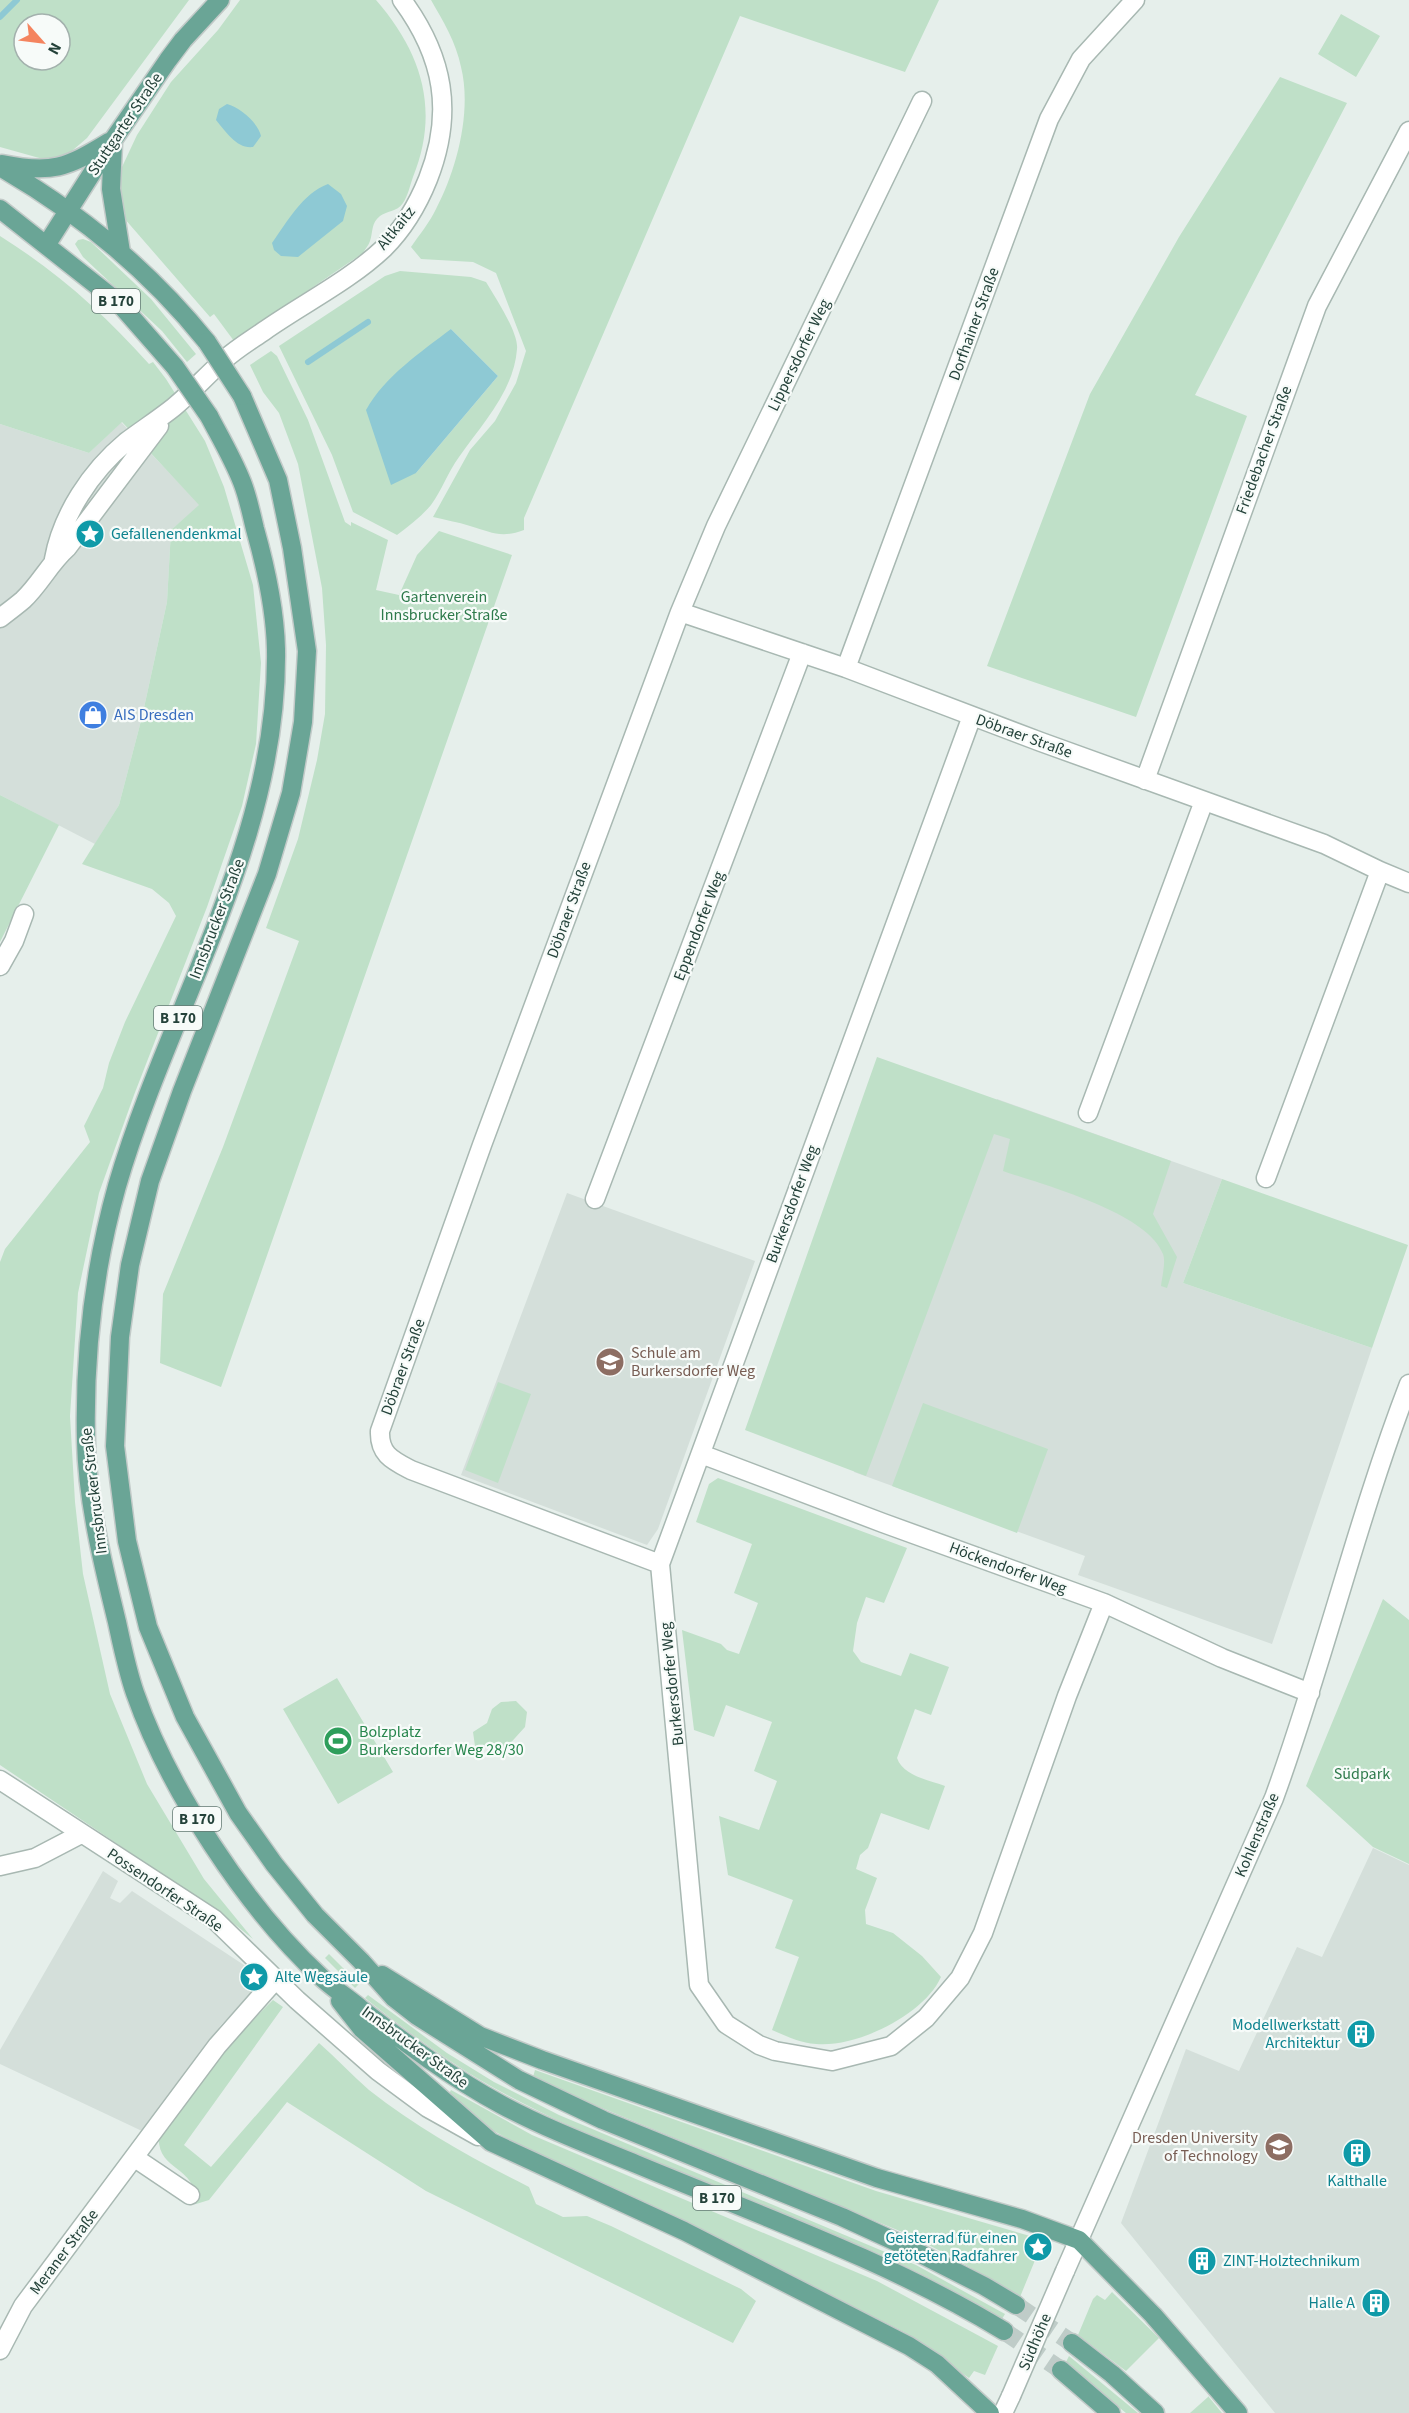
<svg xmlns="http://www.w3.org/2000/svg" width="1409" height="2413" viewBox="0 0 1409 2413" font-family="'Source Sans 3',sans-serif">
  <rect width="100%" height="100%" fill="#e6efeb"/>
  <path fill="#d4dfda" d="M121,422l79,83 -29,25 -4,72 -25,115 -23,88 -24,39 -95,-49v-371l89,29z
    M997,1099l225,80 -39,104 189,65 -100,296 -194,-69 7,-19 -231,-84z
    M567,1193l188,68 -97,268 -11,16 -186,-70z
    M1373,1848l36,17v548h-134l-154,-190 65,-174 53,22 58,-124 25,10z
    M103,1871l15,10 -8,17 10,5 12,-12 121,80 -3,5 11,8 -40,41 -79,106 -142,-67v-14z"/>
  <path fill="#bfe0c8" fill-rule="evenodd" d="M0,0h189l-102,138 -21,18 -16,5 -50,-14zM24,24h36v36h-36z
    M240,0h136c46,53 64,110 37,177 -3,8 -5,19 -10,26 -6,9 -17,8 -23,13 -9,7 -7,16 -10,25 -1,4 -5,8 -7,12l-129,88 -20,-27 -4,3 -86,-99 -6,-29 4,-22 15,-32 34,-53 47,-52z
    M431,0h508l-34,72 -165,-56 -216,502v12c-23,9 -33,2 -54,-4 -12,-4 -25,-6 -37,-9l37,-67 25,-29 21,-38 10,-32 -30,-78 -23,-11 -52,-3 -10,-12c8,-12 19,-25 25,-38 21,-40 36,-98 25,-142 -5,-25 -18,-46 -30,-67z
    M1341,14l39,22 -24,41 -38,-23z
    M1280,77l67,26 -152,292 52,21 -111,301 -149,-51 103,-272 89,-157z
    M0,236c59,37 103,77 149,128l4,-2 13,17 39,62 19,46 29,98 8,78 -5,81 -14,62 -35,101 -73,188 -35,98 -21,100 -8,123 5,86 8,72 27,120 37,90 57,95 49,60 -30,-24 -223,-150v-503l5,-13 85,-107 -6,-16 19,-38 6,-25 16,-41 51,-106 -7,-13 -17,-14 -70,-25 37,-59 23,-88 25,-115 4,-72 28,-25 -77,-83 -33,31 -89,-29z
    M83,239l8,3 60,57 45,55 -9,8 -25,-31 -79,-74 -8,-13 3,-4z
    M400,271l71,6 15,5c9,15 33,51 31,67 -3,42 -35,75 -58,108 -11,15 -17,33 -28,48 -10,12 -22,21 -34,30l-44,-23 -21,-57 -53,-109 106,-70zM451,329l47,47 -82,97z
    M271,351l6,5 31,64 37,102 6,4v-4l37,18 -12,50 23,5 18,-40 22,-24 73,24 -291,832 -61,-24 3,-69 60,-147 76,-206 -33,-13 32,-89 19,-79 8,-46 1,-69 -4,-57 -24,-124 -19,-51 -16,-21 -13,-27z
    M0,795l59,30 -59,117z
    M877,1057l294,104 -18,53 24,43 -10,31 -6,-2c1,-9 5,-24 2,-32 -16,-42 -120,-69 -160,-83l7,-32 -16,-5 -128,342 -121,-46z
    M1222,1179l186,66 -36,103 -189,-65z
    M498,1382l33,12 -33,89 -33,-13z
    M923,1403l125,46 -31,84 -125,-47z
    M718,1478l189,70 -23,55 -18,-6 -9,26 -4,28 8,11 40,14 9,-23 39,14 -18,48 -16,-6 -18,49c6,18 32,22 48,28l-16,44 -48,-17 -13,35 -8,7 -4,14 21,9 -12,32 1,14 27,9 29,23 19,21c-17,38 -85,71 -125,67 -16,-1 -30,-8 -44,-14l27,-73 -24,-9 18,-48 -65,-25 -9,-59 40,14 18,-49 -23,-10 18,-49 -46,-17 -12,32 -20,-7 -12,-100 39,14 6,6 12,4 19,-51 -24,-10 18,-49 -56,-22 13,-38z
    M1383,1599l26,21v244l-36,-17 -67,-61z
    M337,1678l56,94 -55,32 -55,-95z
    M516,1701l11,11 -2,15 -19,21 -31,-2 -2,-14 14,-9 5,-14 9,-7z
    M329,1954l30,30 -4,4 -30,-30z
    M368,1995l79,58 47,29 65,33 357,150 89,49 -3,5c-155,-96 -335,-139 -495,-224 -51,-27 -97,-61 -142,-97z
    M273,2000l10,7 -99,138 27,22 108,-124c17,15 33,32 50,47 50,39 104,69 160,97l7,17 27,13 24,-1 24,10 130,63 15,12 -23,42 -307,-152 -139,-89 -78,98 -13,4c2,-39 -41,-32 -37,-70 36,-47 71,-93 114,-134z
    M535,2070l341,121 154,45v10l6,2 2,5 -18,44 -66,-39 -47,-24 -334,-138 -40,-19z
    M451,2090l81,45 345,146 121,65 -13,29 -11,-4 -5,7 -65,-46 -198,-99 -182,-85 -39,-22 -38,-28z
    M1112,2292l47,46 -33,33 -48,-36 15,-36 4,-4 8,5z
    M1069,2356l69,57h-12l-61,-49z
    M1208,2396l14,17h-32l18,-16z"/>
  <path fill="#8ec9d4" d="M227,104c13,3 31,19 34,32l-8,11c-16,2 -27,-15 -37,-27l3,-11z
    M328,184l13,10 6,12 -4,15 -45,36 -17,-1 -7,-6 -2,-7c15,-21 31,-50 56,-59z
    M451,329l47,47 -82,97 -25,12 -25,-75c19,-34 55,-58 85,-81z"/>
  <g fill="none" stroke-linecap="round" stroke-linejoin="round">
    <path stroke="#8ec9d4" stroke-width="6" d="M0,17l17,-17
      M308,362l60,-40"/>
    <path stroke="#bfccc8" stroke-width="18" stroke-dasharray="18 9" stroke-linecap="butt" d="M1016,2305l56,38
      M1004,2331l57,39"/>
    <g stroke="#a8b8b2" stroke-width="21">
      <path id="minor" d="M54,559c8,-44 37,-88 72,-117 16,-12 33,-23 48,-35 18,-15 33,-32 50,-47 12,-11 27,-20 40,-29 40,-28 85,-50 120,-83 19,-19 34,-44 44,-69 26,-66 16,-122 -26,-179
        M680,612l36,-86 206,-425
        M0,618c8,-6 16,-12 23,-18 17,-16 27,-37 44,-52l92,-122
        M846,668l203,-549 32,-60 54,-59
        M972,716l-312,848 39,421 27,39 33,21 16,6 57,10 59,-15 35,-28 34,-40 23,-45 84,-237 37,-93
        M1145,780l172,-474 92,-175
        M0,966l14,-25 10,-27
        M1088,1113l116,-312
        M1266,1178l114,-307
        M595,1199l207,-546
        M701,1454l182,69 221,80 118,55 88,35
        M660,1564l-249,-94c-19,-10 -32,-16 -31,-39l102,-286 198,-533 166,56 195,74 283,102 56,27 29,12
        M0,1780l214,139 83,81 81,71 50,37 50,28
        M0,1866l35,-8 46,-24
        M135,2158l55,37
        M1065,2271l209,-473c50,-137 83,-279 135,-414
        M0,2350l23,-44 194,-260 59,-67
        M1003,2413l8,-17"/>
    </g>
    <g stroke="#c2cac8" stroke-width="21">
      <path id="major" d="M113,143l-2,46 10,63
        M2,164c49,10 65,4 107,-22
        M0,167c80,46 149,103 207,175
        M0,209l119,94 56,64
        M47,244l66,-104 55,-80 15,-20 37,-40
        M242,396l36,84 14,68 15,103 -4,71 -12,71 -24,81 -85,217 -32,90 -20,84 -10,72 -5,109 12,95 21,86 37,90 53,96 36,51 41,51 46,46 33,37 23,18 102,64 84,40 239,97 61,28 81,41 32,19
        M209,416c11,21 24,43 33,66 6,15 9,31 13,47 11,39 20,79 21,120 3,192 -107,358 -159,537 -23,82 -33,170 -31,255 1,59 17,124 31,181 5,23 10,48 18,71 34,97 111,215 187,285 12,11 26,20 38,30 45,35 92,70 142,97 43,23 90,41 134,59 125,52 253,97 368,167
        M382,1975l98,61 62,24 335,118 145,41 57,21 74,75 85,98
        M340,2001l22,28 129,113 193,89 225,115 28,18 53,49
        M1072,2343l40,31 43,39
        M1061,2370l50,43"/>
    </g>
    <use href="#minor" stroke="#fff" stroke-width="18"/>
    <use href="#major" stroke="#6aa596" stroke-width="18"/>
    <g stroke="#a8b8b2" stroke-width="21" stroke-linecap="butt">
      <path id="minor-bridge" d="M1011,2396l54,-125"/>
    </g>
    <g stroke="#c2cac8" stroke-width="21" stroke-linecap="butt">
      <path id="major-bridge" d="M207,342l35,54
        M175,367l34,49"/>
    </g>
    <use href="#minor-bridge" stroke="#fff" stroke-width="18"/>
    <use href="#major-bridge" stroke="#6aa596" stroke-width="18"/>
  </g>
  <defs>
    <g id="sight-disc" transform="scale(1.5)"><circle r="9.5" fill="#0f9aa8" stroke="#f7fbf9"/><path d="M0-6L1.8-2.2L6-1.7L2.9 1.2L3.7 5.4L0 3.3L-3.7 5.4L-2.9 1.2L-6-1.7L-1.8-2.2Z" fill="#fff"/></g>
    <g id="shop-disc" transform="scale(1.5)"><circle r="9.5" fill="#3f7fe0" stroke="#f7fbf9"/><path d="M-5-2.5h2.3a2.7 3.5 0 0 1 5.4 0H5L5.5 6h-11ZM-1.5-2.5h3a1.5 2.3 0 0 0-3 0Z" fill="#fff"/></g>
    <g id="school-disc" transform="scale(1.5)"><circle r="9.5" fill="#8d6e63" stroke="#f7fbf9"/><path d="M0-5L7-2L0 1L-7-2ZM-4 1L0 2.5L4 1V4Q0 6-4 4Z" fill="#fff"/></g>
    <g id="stadium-disc" transform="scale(1.5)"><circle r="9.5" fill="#2e9e5b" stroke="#f7fbf9"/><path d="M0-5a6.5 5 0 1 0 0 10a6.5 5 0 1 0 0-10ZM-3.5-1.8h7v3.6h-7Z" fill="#fff"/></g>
    <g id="building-disc" transform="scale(1.5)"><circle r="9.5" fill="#0f9aa8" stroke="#f7fbf9"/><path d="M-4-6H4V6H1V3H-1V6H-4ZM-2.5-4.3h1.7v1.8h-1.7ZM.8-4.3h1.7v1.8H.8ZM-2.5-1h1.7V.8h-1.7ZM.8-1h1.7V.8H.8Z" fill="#fff"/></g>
    <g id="university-disc" transform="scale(1.5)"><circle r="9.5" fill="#8d6e63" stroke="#f7fbf9"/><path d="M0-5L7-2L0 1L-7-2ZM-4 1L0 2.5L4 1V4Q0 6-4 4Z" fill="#fff"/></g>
  </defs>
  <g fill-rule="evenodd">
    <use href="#sight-disc" x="90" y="534"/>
    <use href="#shop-disc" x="93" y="715"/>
    <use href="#school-disc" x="610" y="1362"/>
    <use href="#stadium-disc" x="338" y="1741"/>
    <use href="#sight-disc" x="254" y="1977"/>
    <use href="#building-disc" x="1361" y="2034"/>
    <use href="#university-disc" x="1279" y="2147"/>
    <use href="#building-disc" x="1357" y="2153"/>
    <use href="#sight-disc" x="1038" y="2247"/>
    <use href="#building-disc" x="1202" y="2261"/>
    <use href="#building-disc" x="1376" y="2303"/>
  </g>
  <g text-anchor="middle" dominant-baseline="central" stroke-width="4.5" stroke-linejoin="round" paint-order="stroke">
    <g fill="#f7fbf9" stroke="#637a73" stroke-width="1.5">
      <rect x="92" y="289" width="48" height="24" rx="4.5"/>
      <rect x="154" y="1006" width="48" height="24" rx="4.5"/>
      <rect x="173" y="1807" width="48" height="24" rx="4.5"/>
      <rect x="693" y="2186" width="48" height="24" rx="4.5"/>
    </g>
    <g font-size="15" font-weight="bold" fill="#24423a">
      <text x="116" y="301">B 170</text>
      <text x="178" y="1018">B 170</text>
      <text x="197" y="1819">B 170</text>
      <text x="717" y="2198">B 170</text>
    </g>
    <g font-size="16" fill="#24423a" stroke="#f7fbf9">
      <text transform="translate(125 124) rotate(-56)">Stuttgarter Straße</text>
      <text transform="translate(396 228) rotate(-51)">Altkaitz</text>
      <text transform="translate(974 324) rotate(-70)">Dorfhainer Straße</text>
      <text transform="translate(799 355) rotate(-64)">Lippersdorfer Weg</text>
      <text transform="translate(1264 450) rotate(-70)">Friedebacher Straße</text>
      <text transform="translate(1024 736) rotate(20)">Döbraer Straße</text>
      <text transform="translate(569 910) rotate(-70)">Döbraer Straße</text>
      <text transform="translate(217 919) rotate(-69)">Innsbrucker Straße</text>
      <text transform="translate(699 926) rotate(-69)">Eppendorfer Weg</text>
      <text transform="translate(792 1204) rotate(-70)">Burkersdorfer Weg</text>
      <text transform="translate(403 1367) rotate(-70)">Döbraer Straße</text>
      <text transform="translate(94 1491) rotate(-97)">Innsbrucker Straße</text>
      <text transform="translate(1008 1568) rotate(20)">Höckendorfer Weg</text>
      <text transform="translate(672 1684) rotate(-96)">Burkersdorfer Weg</text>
      <text transform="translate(1257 1835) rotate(-67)">Kohlenstraße</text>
      <text transform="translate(165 1890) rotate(34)">Possendorfer Straße</text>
      <text transform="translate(415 2047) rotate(36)">Innsbrucker Straße</text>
      <text transform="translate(64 2252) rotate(-53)">Meraner Straße</text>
      <text transform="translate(1035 2342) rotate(-67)">Südhöhe</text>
    </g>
    <g font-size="16" fill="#0d838f" stroke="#f7fbf9" text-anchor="start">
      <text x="111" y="534">Gefallenendenkmal</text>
      <text x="275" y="1977">Alte Wegsäule</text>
      <text x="1340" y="2025" text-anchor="end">Modellwerkstatt<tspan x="1340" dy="18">Architektur</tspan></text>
      <text x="1357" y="2181" text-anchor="middle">Kalthalle</text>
      <text x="1017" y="2238" text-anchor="end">Geisterrad für einen<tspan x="1017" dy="18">getöteten Radfahrer</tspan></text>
      <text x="1223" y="2261">ZINT-Holztechnikum</text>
      <text x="1355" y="2303" text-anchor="end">Halle A</text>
    </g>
    <g font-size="16" fill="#2d7a4b" stroke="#f7fbf9">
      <text x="444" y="597">Gartenverein<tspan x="444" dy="18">Innsbrucker Straße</tspan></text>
      <text x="1362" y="1774">Südpark</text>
    </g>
    <g font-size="16" fill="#366cbe" stroke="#f7fbf9" text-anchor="start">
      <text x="114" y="715">AIS Dresden</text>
    </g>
    <g font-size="16" fill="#785e54" stroke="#f7fbf9" text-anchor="start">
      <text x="631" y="1353">Schule am<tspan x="631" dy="18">Burkersdorfer Weg</tspan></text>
      <text x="1258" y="2138" text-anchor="end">Dresden University<tspan x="1258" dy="18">of Technology</tspan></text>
    </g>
    <g font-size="16" fill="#27864d" stroke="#f7fbf9" text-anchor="start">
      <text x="359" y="1732">Bolzplatz<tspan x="359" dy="18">Burkersdorfer Weg 28/30</tspan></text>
    </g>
  </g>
  <g transform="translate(42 42) rotate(118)"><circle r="28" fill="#f7fbf9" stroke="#a3b1ad" stroke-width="1.5"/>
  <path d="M0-4.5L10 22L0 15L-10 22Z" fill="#f4845f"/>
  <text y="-9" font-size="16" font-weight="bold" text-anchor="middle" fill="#24423a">N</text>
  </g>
</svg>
